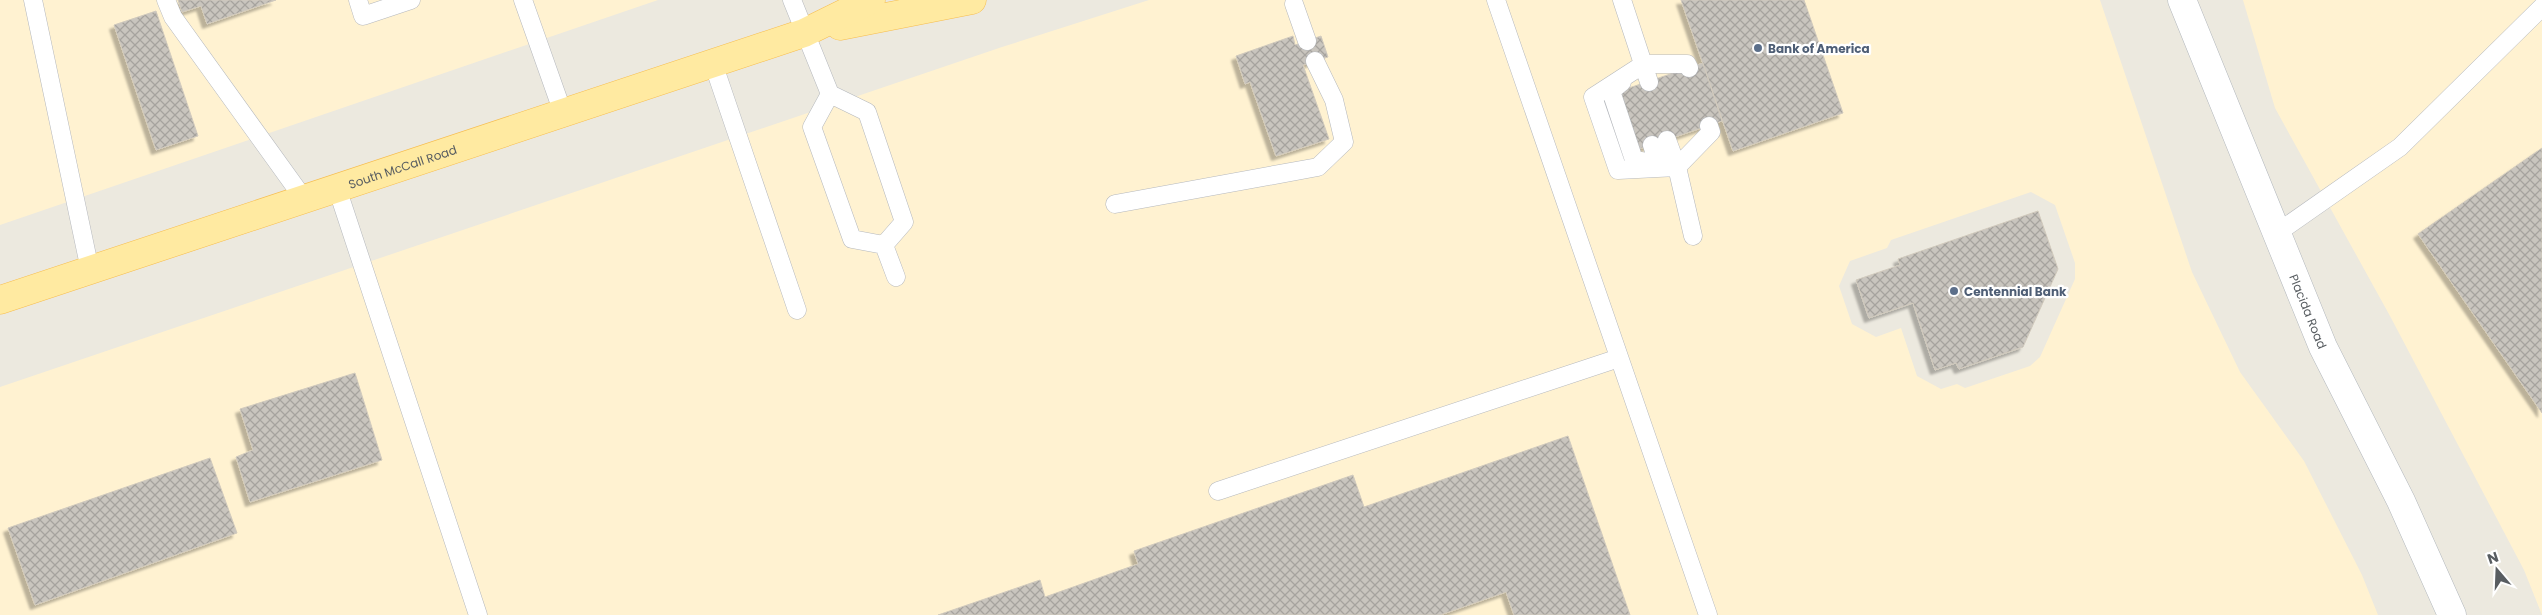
<svg xmlns="http://www.w3.org/2000/svg" width="2542" height="615" viewBox="0 0 2542 615" font-family="Poppins,sans-serif">
  <defs>
    <pattern id="building-cross-hatch" width="8" height="8" patternUnits="userSpaceOnUse" patternTransform="scale(1.25)"><rect width="8" height="8" fill="#c9c5be"/><path d="M0 0l8 8M0 8l8-8" fill="none" stroke="#a6a39e"/></pattern>
    <filter id="shadow"><feDropShadow dx="-4.5" dy="4.5" stdDeviation="1" flood-color="#0004"/></filter>
  </defs>
  <rect width="100%" height="100%" fill="#ece9df"/>
  <path fill="#fff2d1" fill-rule="evenodd" d="M0,0h658l-658,225z
    M1149,0h951l92,272 48,100 64,89 58,114 16,40h-2378v-228l1002,-340zM2031,192l24,13 20,58v16l-35,78 -10,9 -65,22 -8,-4 -16,5 -24,-13 -16,-48 -25,9 -24,-13 -13,-38 11,-25 37,-13 4,-8z
    M2243,0h299v615l-18,-45 -134,-254 -115,-208z"/>
  <path fill="url(#building-cross-hatch)" stroke="#d1cabd" filter="url(#shadow)" d="M178,0h98l-69,24 -6,-18 -19,6z
    M1681,0h123l39,113 -110,38z
    M156,11l42,125 -42,14 -42,-125z
    M1293,36l2,9 26,-9 7,21 -25,8 26,74 -53,17 -26,-74 -5,2 -9,-28z
    M1703,63l19,58 -89,30 -19,-58z
    M2542,148v265l-124,-179z
    M2038,211l20,58 -35,78 -64,22 -3,-6 -21,7 -22,-67 -44,15 -13,-38 44,-15 -2,-6z
    M355,373l27,87 -132,42 -14,-45 17,-7 -13,-41z
    M1568,436l62,179h-116l-8,-23 -66,23h-502l102,-35 5,17 93,-33 -4,-13 219,-76 11,32z
    M210,458l27,75 -202,72 -27,-77z"/>
  <g fill="none" stroke-linecap="round" stroke-linejoin="round">
    <g stroke="#b5b8bd" stroke-width="19">
      <path id="service" d="M33,0l57,270
        M166,0l7,17 131,182
        M358,0l5,16 48,-16
        M523,0l40,113
        M792,0l38,94 37,18 37,110 -20,23
        M1496,0l212,615
        M1622,0l27,82
        M1294,4l13,37
        M713,63l84,247
        M1689,68l-2,-4h-43l-51,33 25,73 59,-3 34,-35 -2,-6
        M1622,82l-11,9 23,69 19,3
        M830,94l-18,33 40,112 32,6
        M1667,140l10,27 16,69
        M1652,145l2,6 18,13
        M337,188l141,427
        M1115,204l203,-37 26,-25 -10,-42 -19,-39
        M2277,233l123,-86 142,-140
        M884,245l12,32
        M1218,491l401,-133"/>
    </g>
    <g stroke="#b3b8bd" stroke-width="29">
      <g id="secondary">
        <path id="s1" d="M2182,0l141,347 78,154 51,114"/>
      </g>
    </g>
    <g stroke="#f7bd4d" stroke-width="29">
      <g id="primary">
        <path d="M840,26l132,-26"/>
        <path id="s2" d="M0,300l804,-267 67,-33"/>
      </g>
    </g>
    <use href="#service" stroke="#fff" stroke-width="18"/>
    <use href="#secondary" stroke="#fff" stroke-width="28"/>
    <use href="#primary" stroke="#ffeaa1" stroke-width="28"/>
  </g>
  <g fill="#5c6f8a" stroke="#fff" stroke-width="2">
    <circle cx="1758" cy="48" r="5"/>
    <circle cx="1954" cy="291" r="5"/>
  </g>
  <g text-anchor="middle" dominant-baseline="central" stroke-width="4.5" stroke-linejoin="round" paint-order="stroke">
    <g font-size="12" font-weight="bold" fill="#4e5e75" stroke="#fff" text-anchor="start">
      <text x="1768" y="48">Bank of America</text>
      <text x="1964" y="291">Centennial Bank</text>
    </g>
    <g font-size="12" fill="#585d61" stroke="#fff">
      <text stroke="none"><textPath href="#s2" startOffset="424">South McCall Road</textPath></text>
      <text stroke="none"><textPath href="#s1" startOffset="336">Placida Road</textPath></text>
    </g>
  </g>
  <g transform="translate(2497 570) rotate(341)" stroke="#ffffff" stroke-width="4" paint-order="stroke">
  <path d="M0-4L9 19L0 12L-9 19Z" fill="#585d61"/>
  <text y="-8" font-size="14" font-weight="bold" text-anchor="middle" fill="#585d61">N</text>
  </g>
</svg>
